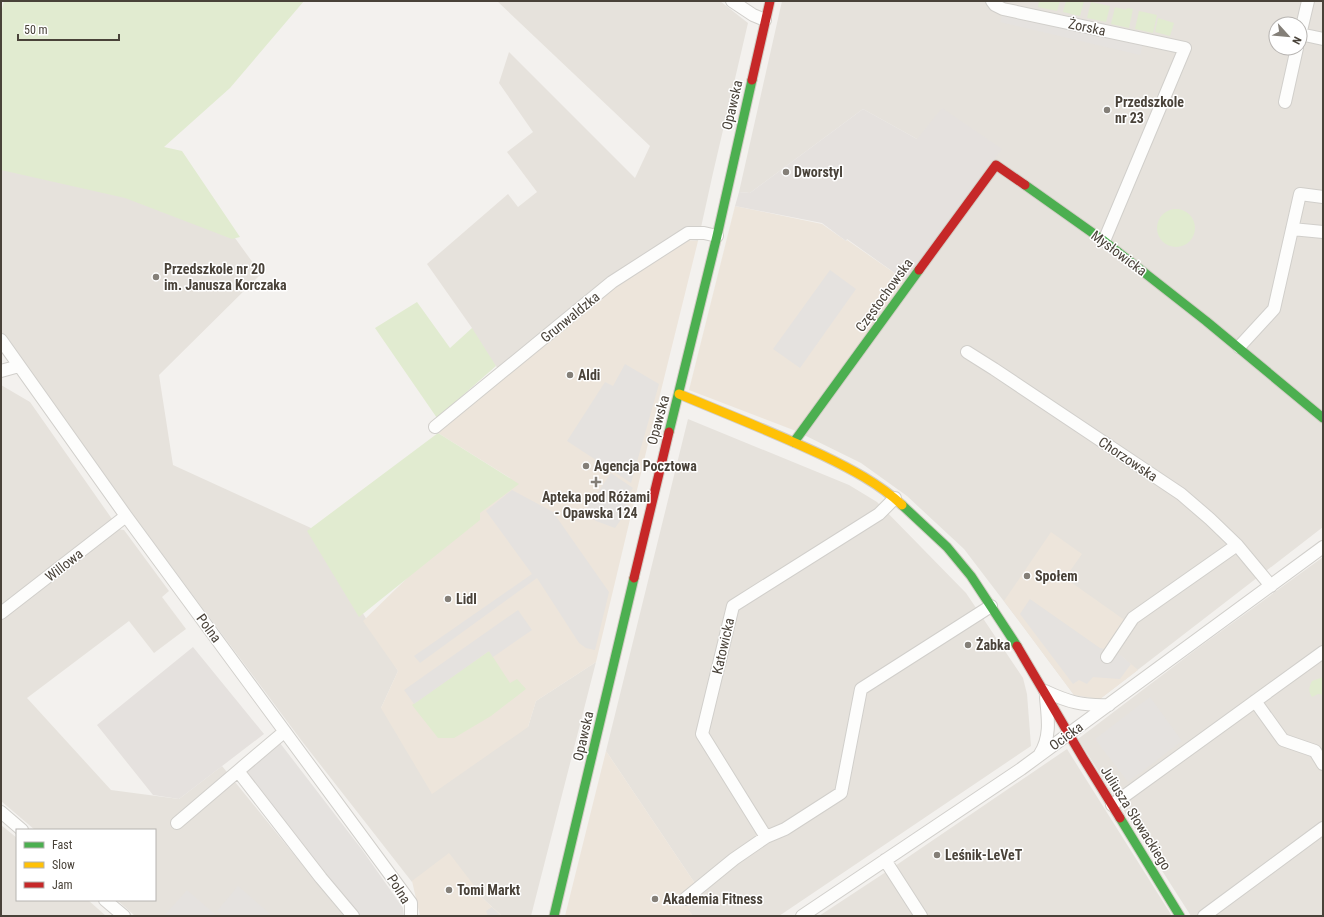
<svg xmlns="http://www.w3.org/2000/svg" width="1324" height="917" viewBox="0 0 1324 917" font-family="'Roboto Condensed',sans-serif">
  <rect width="100%" height="100%" fill="#f3f1ee"/>
  <path fill="#e6e2dc" fill-rule="evenodd" d="M497,1h223l28,22 -35,150 -15,68 -13,-1 -181,136 -33,-41 1,-7 -45,-64 81,-70 10,13 19,-15 -30,-40 26,-20 -34,-49 10,-31 126,126 15,-32z
    M782,1h541v526l-223,172 -26,-4 -55,-74 -55,-72 -57,-53 -46,-33 -65,-32 170,-233 -49,-59 -54,-30 -113,84 -11,-1zM1276,24h24v24h-24z
    M1,167l116,25 118,46 26,36 -102,101 14,90 138,63 87,143 -17,37 147,19 8,-26 60,-39 -65,254h-29l-24,-22 -29,-40 -37,28 -111,-142 -209,-280 -84,-117 -7,-11z
    M1,385l29,17 82,117 -111,86z
    M688,419l161,66 28,17 89,91 57,85 4,16 4,52 -252,170h-86l-4,-5 5,-29 -88,-131z
    M117,529l7,1 45,61 -7,6 24,32 -32,24 -25,-32 -102,77 84,92 68,9 43,-33 122,150h-209l-18,-16h38v-70h-120l-34,-29v-183z
    M1323,557v359h-132l-113,-177 120,-91z
    M1067,749l105,167h-353l76,-50z
    M1,825l16,13v62h71l18,16h-105z"/>
  <path fill="#ede5db" d="M735,206l87,18 24,17 1,-1 59,41 -110,150 -107,-41z
    M685,240l13,1 -46,186 -56,235 -60,39 -8,26 -96,67 -51,-86 17,-37 -35,-50 147,-143 -72,-45 136,-115 96,-70z
    M1051,532l31,22 -17,24 68,48 -17,25 22,19 -38,29 -26,-4 -70,-94z
    M606,751l88,131 -5,29 4,5h-128z
    M449,853l27,35 2,6 24,22h-82l-8,-35z"/>
  <path fill="#e5e1de" d="M942,108l60,41 -96,132 -59,-42 -1,2 -24,-18 -87,-17 4,-14 11,1 113,-84 54,30z
    M193,647l71,87 -85,65 -26,-4 -56,-70z"/>
  <path fill="#e1ebd0" d="M4,1h300l-74,87 -66,59 18,4 58,86 -8,2 -107,-41 -124,-28v-157z
    M1039,1h21l-3,10 -19,-4z
    M1066,1h18l-4,15 -17,-4z
    M1091,2l19,4 -4,16 -19,-4z
    M1115,7l11,3 1,-2 6,1 -4,19 -18,-4z
    M1139,11l18,4 -4,18 -18,-4z
    M1158,18l16,5 -4,13 -15,-4z
    M1157 228a19 19 0 1 1 38 0a19 19 0 1 1-38 0Z
    M417,302l33,46 22,-20 24,38 -59,52 -62,-90z
    M438,433l81,51 -39,29v7l-121,97 -52,-86z
    M489,651l21,32 7,-4 9,10 -35,27 -37,22h-16l-26,-33z
    M1323,677v18l-5,-1 -6,3c-4,-6 -3,-10 0,-16z"/>
  <path fill="#e5e2df" d="M1003,12l140,33 -3,10 -140,-33z
    M830,270l26,19 -56,79 -27,-19z
    M625,364l34,20 -28,99 -64,-42 38,-59 8,4z
    M611,473l22,15 -10,14 7,5 -15,21 -19,-7 -12,-9z
    M512,490l41,22 56,80 -14,58 -9,-2 -7,-5 -42,-65 -117,85 -6,-7 118,-82 -46,-63z
    M1030,599l70,49 16,3 15,13 -11,15 -27,-2 -6,7 -8,-4 -6,4 -53,-70z
    M518,610l14,20 -39,27 -4,-6 -75,53 -10,-14z
    M1150,697l32,44 -54,41 -33,-43z
    M280,743l83,108 40,57 1,8h-44l-54,-65 -60,-79z
    M238,886l32,28 -1,2h-46l-6,-5z
    M187,890l30,26h-53z
    M492,907l9,9h-13l-2,-5z"/>
  <g fill="none" stroke-linecap="round" stroke-linejoin="round">
    <g stroke="#d1cfcb" stroke-width="14">
      <path id="street" d="M732,1l21,14 12,5
        M992,1l3,4 8,4 182,39 -81,193
        M1300,34l23,5
        M1300,35l8,-34
        M1285,102l12,-54
        M1292,229l31,3
        M1,340l125,176 285,387v13
        M1239,347l35,-38 26,-115 23,3
        M967,352l27,17 187,125 29,25 27,26 34,41
        M1,371l18,-5
        M435,427l177,-145 76,-49h16l13,3
        M1,613l125,-97
        M1107,657l26,-39 104,-73
        M1045,691c23,11 38,15 64,14
        M1255,701l28,39 32,11 8,13
        M284,732l-46,39 83,107 32,38
        M1040,754c11,-17 8,-36 6,-56
        M1112,805l211,-153
        M1,812l21,18
        M177,823l61,-52
        M766,837l-64,-103 31,-128 146,-92 16,-16
        M885,860l36,56
        M685,899l49,-40 32,-22 19,-8 56,-36 20,-104 130,-83
        M105,900l19,16
        M802,916l219,-147 302,-222
        M1204,916l119,-88"/>
    </g>
    <g stroke="#d2cdc5" stroke-width="11">
      <path id="fast" d="M1025,185l79,56 102,80 117,97
        M669,432l48,-196 35,-156
        M794,442l125,-172
        M902,505l45,42 24,29 46,70
        M1120,818l60,98
        M554,916l80,-338"/>
    </g>
    <g stroke="#d2cdc5" stroke-width="11">
      <path id="slow" d="M679,394c48,20 96,39 143,61 27,13 58,29 80,50"/>
    </g>
    <g stroke="#d2cdc5" stroke-width="11">
      <path id="jam" d="M752,80l18,-79
        M919,270l77,-105 29,20
        M634,578l35,-146
        M1017,646l66,112 37,60"/>
    </g>
    <use href="#street" stroke="#fdfdfc" stroke-width="12"/>
    <use href="#fast" stroke="#4caf50" stroke-width="9"/>
    <use href="#slow" stroke="#ffc107" stroke-width="9"/>
    <use href="#jam" stroke="#c62828" stroke-width="9"/>
  </g>
  <g fill="#847f78" stroke="#fff" stroke-width="1.5">
    <circle cx="1107" cy="110" r="4"/>
    <circle cx="786" cy="172" r="4"/>
    <circle cx="156" cy="277" r="4"/>
    <circle cx="570" cy="375" r="4"/>
    <circle cx="586" cy="466" r="4"/>
    <path d="M594 476h4v4h4v4h-4v4h-4v-4h-4v-4h4z"/>
    <circle cx="1027" cy="576" r="4"/>
    <circle cx="448" cy="599" r="4"/>
    <circle cx="968" cy="645" r="4"/>
    <circle cx="937" cy="855" r="4"/>
    <circle cx="449" cy="890" r="4"/>
    <circle cx="655" cy="899" r="4"/>
  </g>
  <g text-anchor="middle" dominant-baseline="central" stroke-width="3" stroke-linejoin="round" paint-order="stroke">
    <g font-size="14" fill="#494239" stroke="#fff">
      <text transform="translate(1087 27) rotate(12)">Żorska</text>
      <text transform="translate(732 105) rotate(-77)">Opawska</text>
      <text transform="translate(1119 253) rotate(37)">Mysłowicka</text>
      <text transform="translate(884 295) rotate(-54)">Częstochowska</text>
      <text transform="translate(570 317) rotate(-39)">Grunwaldzka</text>
      <text transform="translate(658 420) rotate(-75)">Opawska</text>
      <text transform="translate(1128 459) rotate(34)">Chorzowska</text>
      <text transform="translate(64 565) rotate(-38)">Willowa</text>
      <text transform="translate(209 628) rotate(54)">Polna</text>
      <text transform="translate(723 646) rotate(-77)">Katowicka</text>
      <text transform="translate(583 736) rotate(-77)">Opawska</text>
      <text transform="translate(1066 736) rotate(-36)">Ocicka</text>
      <text transform="translate(1136 818) rotate(58)">Juliusza Słowackiego</text>
      <text transform="translate(399 889) rotate(58)">Polna</text>
    </g>
    <g font-size="14" font-weight="bold" fill="#494239" stroke="#fff" text-anchor="start">
      <text x="1115" y="102">Przedszkole<tspan x="1115" dy="16">nr 23</tspan></text>
      <text x="794" y="172">Dworstyl</text>
      <text x="164" y="269">Przedszkole nr 20<tspan x="164" dy="16">im. Janusza Korczaka</tspan></text>
      <text x="578" y="375">Aldi</text>
      <text x="594" y="466">Agencja Pocztowa</text>
      <text x="596" y="497" text-anchor="middle">Apteka pod Różami<tspan x="596" dy="16">- Opawska 124</tspan></text>
      <text x="1035" y="576">Społem</text>
      <text x="456" y="599">Lidl</text>
      <text x="976" y="645">Żabka</text>
      <text x="945" y="855">Leśnik-LeVeT</text>
      <text x="457" y="890">Tomi Markt</text>
      <text x="663" y="899">Akademia Fitness</text>
    </g>
  </g>
  <rect width="1324" height="917" fill="none" stroke="#494239" stroke-width="4"/>
  <rect x="16" y="829" width="140" height="72" fill="#ffffff" stroke="#b6b3b0"/>
  <rect x="24" y="842" width="20" height="6" fill="#4caf50" stroke="#b6b3b0"/>
  <text x="52" y="849" font-size="12" fill="#494239">Fast</text>
  <rect x="24" y="862" width="20" height="6" fill="#ffc107" stroke="#b6b3b0"/>
  <text x="52" y="869" font-size="12" fill="#494239">Slow</text>
  <rect x="24" y="882" width="20" height="6" fill="#c62828" stroke="#b6b3b0"/>
  <text x="52" y="889" font-size="12" fill="#494239">Jam</text>
  <g transform="translate(1288 36) rotate(117)"><circle r="19" fill="#ffffff" stroke="#b6b3b0"/>
  <path d="M0-3L7 15L0 10L-7 15Z" fill="#847f78"/>
  <text y="-6" font-size="11" font-weight="bold" text-anchor="middle" fill="#494239">N</text>
  </g>
  <path d="M18 34v6h101v-6" fill="none" stroke="#494239" stroke-width="2"/>
  <text x="24" y="34" font-size="12" fill="#494239" stroke="#ffffff" stroke-width="3" paint-order="stroke">50 m</text>
</svg>
